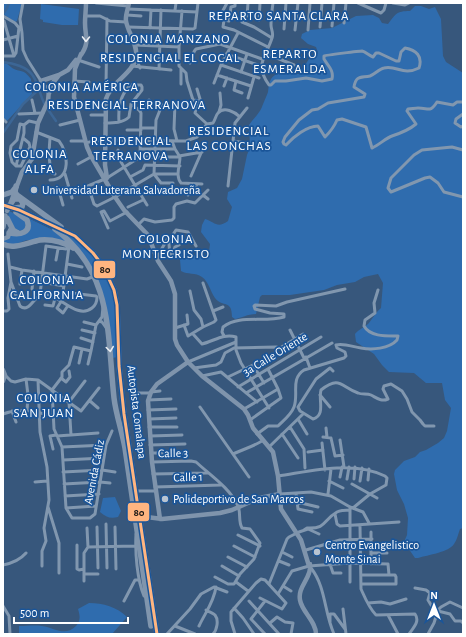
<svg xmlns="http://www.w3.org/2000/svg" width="466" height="637" viewBox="0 0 466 637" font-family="'Alegreya Sans',sans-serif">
  <rect width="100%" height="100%" fill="#37577c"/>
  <path fill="#2f6cae" d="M3,3h19l-5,18 -2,1 -12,-8z
    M41,4l38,5 -1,16h-16l-19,-3v-2l-3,-1z
    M415,6h6l8,3 6,-2 6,12 2,37 3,6 17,11v455l-3,1c-2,5 -3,11 -6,15 -5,8 -26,11 -36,14h-3l-11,-16 3,-7 1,-17 -4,-14 -7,-14 -3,-16 1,-4 9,-9 11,-4 5,-5 6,-2 12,-7 6,-5 3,-7 4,-23 -6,-8 -3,-17h-16l-12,-10 -25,-1 -7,-7 -8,-11 -18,-12 -1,-8c4,-5 10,-7 14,-11 4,-5 7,-11 12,-15l2,-25 -5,-9 -14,3 -9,5 -18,3 -13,5 -34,5h-28l-2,2 -4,17c-9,0 -14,4 -21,5l-3,-2c0,-18 -9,-9 -17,-19 -5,-7 -6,-16 -13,-21 -7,-5 -14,-2 -21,-6l-1,-11 2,-8 5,-3h4l2,5 4,4 7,-2 5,-4 1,-8 -9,-12 1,-7 3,-6c10,3 12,10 23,2l4,-14 -5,-8 1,-7 9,-4 5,-9 5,-24 3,-8 -1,-22c4,-6 10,-11 13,-18 1,-3 5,-12 6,-15 1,-7 1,-16 10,-18h21l10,-15 9,-6 -2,-6 -8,-3 -7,-6 1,-4 8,-4 22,-2 24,-12 17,-1 6,3 3,5 6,1c8,-10 8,-13 22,-13z
    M3,63c5,0 7,4 11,6 10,4 9,0 17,10l1,15 -25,27 -4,-3z
    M9,211l9,4 8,6 -1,9 -9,1 -8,-13z
    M26,217l29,14 16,15 -35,-6h-9l-14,5 -10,-2v-3l6,-4 17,-4z
    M57,229l17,8 18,16 15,23 8,27 3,54 -6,1 -3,-29 -16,-60z
    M115,497l6,14 -3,6c-8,2 -12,0 -18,-5l3,-14z
    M89,603c14,0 28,4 38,14l-15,17h-93v-8c8,0 15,-1 23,0 13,2 23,11 34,0 5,-6 4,-10 2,-17z"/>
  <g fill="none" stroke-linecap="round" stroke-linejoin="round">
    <path stroke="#3c6695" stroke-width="2.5" d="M3,14l4,-6 2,-5
      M3,62c10,1 25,5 30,14 6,9 7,20 12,29
      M47,108l9,13
      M3,133l20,-29 13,-12 1,-5"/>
    <path stroke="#8197af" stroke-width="3" d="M23,3l-3,16 2,14 1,17 4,9 14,22
      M96,3l32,3
      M235,3v3l-4,1 -2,14 -5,-1 -1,7 11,3 34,17
      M273,3c-1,7 -2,15 -2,22 0,5 3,8 1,13 -6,19 -18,26 -3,47h2l4,-4h11l20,-3 16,3 10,-2c2,-9 -4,-13 -8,-20v-3c2,-1 36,-5 38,-5 4,1 6,4 11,6l3,-4h3l17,8h3l2,-9 4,-4c11,2 18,8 14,20 -16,8 -22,-3 -35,0 -5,1 -9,6 -14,8 -9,2 -14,-1 -16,11l11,7 -1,3 -36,6 -10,6 -6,1 -13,10 -14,17 -2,5 1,2 2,1c7,-8 21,-19 32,-19l7,11c5,-5 9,-10 12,-17l5,-1 24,8 6,21c7,-3 14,-10 20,-12 9,-3 17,-6 24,-12l-9,-13 1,-2c3,0 7,-1 10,-1 11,0 12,5 19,-6l16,3 4,-3h6
      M358,3l23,10 3,-3 2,-7
      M393,3l12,2 4,-2
      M128,9l69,3
      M175,10l1,-7
      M182,11l-3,36v19l7,7 1,8 6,19 7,1
      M127,15l14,1
      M3,16l12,7 5,6
      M85,16h15l10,5 16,1
      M220,16l7,-13
      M247,16l1,-13
      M107,19l-1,67 3,5
      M259,20l1,-17
      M4,21l10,35
      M242,22l12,5 18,11
      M344,23l2,-20
      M332,26l2,-23
      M128,27l65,2 2,-1 3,-25
      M320,27l2,-24
      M150,28l1,-18
      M284,29l2,-26
      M295,30l3,-27
      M308,30l2,-27
      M3,40l15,-4 1,-9
      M135,45l44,2
      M267,49l5,7 22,9
      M226,54l32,11
      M3,56h11
      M14,56l2,-3 2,-17
      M136,59l1,1 3,8
      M78,60l21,7
      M190,63c4,-5 2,-11 6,-14l24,-5 42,15
      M221,65l38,13
      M132,66l39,4
      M159,69l2,-59
      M241,72l6,-18
      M217,75l34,11
      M74,81l15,1
      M236,81l-2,9 8,3
      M214,83l7,-18 17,-32
      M181,84v-16
      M224,86l3,-8
      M197,89l3,10 -4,10 -1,4 12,11 6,-1c2,-3 3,-8 5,-10 6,-7 17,-1 22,4
      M248,98l6,-21
      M32,100l3,13
      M175,103l-1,26 3,12
      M131,104l8,6 2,3 -1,44
      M140,111l9,-11
      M219,112l2,-7 -1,-12
      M19,114l24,-1
      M463,114l-7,5 -1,4 6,4 2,-1
      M91,115h14
      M3,119l3,3
      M105,123c9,0 18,0 24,-6l2,-13 11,-14v-3l-1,-2h-10c-11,9 -13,23 -12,37
      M60,125l20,-5
      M141,128h14
      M127,130h14
      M36,132l23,9c9,11 13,39 -9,39
      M50,138c-1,13 -2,23 2,35l3,1
      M71,141h14
      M172,141l3,8 5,8c0,8 -5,19 1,26l21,1
      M233,141l13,2
      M86,143c6,-5 86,-2 100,-2l11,-4 10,-13
      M140,149h35
      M118,150v7l29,48
      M463,150l-11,-3 -30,3 -8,5 -23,23 -3,10 3,4 34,-14 5,-1 8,6 6,9 19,5
      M179,156l23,-4
      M105,157h13
      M140,157l-33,21 -19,8 6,18 3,2 18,-9 39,-23h24
      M140,157h40
      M78,164l13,-7
      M16,166l-4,-4 -2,-9 1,-7 6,-6 3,-16 4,1 5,-4 9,2
      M16,166l8,-33v-8
      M16,166h5l9,-19 -1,-4 -6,-5
      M65,174l7,24
      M154,174l2,-54 6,-15
      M154,174l7,9h12
      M191,176l14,-32
      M130,177l13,-7 2,-5 35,1
      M228,186l7,-63 12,-15
      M188,195l8,-8 1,-3
      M203,195l5,4
      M63,205l-4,-14 9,-4
      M128,207l15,-7
      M139,224l5,-5 11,3 17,-2 2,-2v-11l2,-3 11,-3 8,2 13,-13
      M108,228l-7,-16 3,-1 6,10 17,-9
      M172,236v3l-3,5 1,13 2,-1 3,-9 4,-2
      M8,254l3,28 9,24c10,8 14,-12 24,-12 15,0 33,26 48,14 4,-3 5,-7 5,-11l-1,-1 -33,-4
      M157,257l11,-19 4,-2 4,-6 12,2 8,14
      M56,260l2,-11
      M67,264l15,3
      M10,267l12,3 65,9 8,-3
      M41,282l23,4
      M20,284l2,-14
      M32,289l2,-18
      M190,291l4,19 7,9 2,8
      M40,294l6,-48 20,3 2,-2
      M45,305l8,1 2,-8
      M67,307l-4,6 -6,-5 5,-8 7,-54
      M103,307l-1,10 -6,8 -5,26 -17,-4 -5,18 -7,7v5l-10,13 2,39 8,18 4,61 6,10h18l5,-4 11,-69 6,-14
      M3,311h4l2,-2 -1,-11 3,-16
      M213,311l10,-4
      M99,321l3,1 5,7
      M84,322l12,3
      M184,325l4,11 15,-9 11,-5 2,-2 -13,-37
      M175,328l13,-4 -1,-9
      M82,330l13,3
      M290,330l14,28
      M193,334l9,10c12,-3 22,-11 34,-7v13l5,13 28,45
      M224,336l-2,-4 1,-5c17,-13 41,-4 61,-10v-3l-14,-1 -15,-4 -1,-3 1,-1 21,1 11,-4 58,-13
      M81,338l12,4
      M306,357l4,11
      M188,362l48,-20
      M79,363l3,-14
      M88,364l3,-13
      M194,368l22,-3 5,-3 4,-9 9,-5 42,-1 4,1 23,-14
      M333,371l-3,-3 -14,11 -18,28 2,4 13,8c13,-4 5,-19 8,-29 19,-15 20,-3 37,3 4,2 9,0 13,2 6,3 10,7 17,4l-5,-10 1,-3 7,-2 11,7 5,8 5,13 8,8 3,4 2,2h9
      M5,375l6,6 4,1 11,-3 12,1 43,31 18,-23
      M202,376l19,-4 36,30
      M228,377l25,-12 11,18
      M61,378l5,4 4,-5 -1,-6
      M26,379l2,16 -1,16
      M38,380l2,52 7,35 2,33 -5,28 2,13 -4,10v15
      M238,387l83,-50
      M131,389l5,4h14
      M151,392l9,-1
      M246,393l86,-50
      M320,395l10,12
      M148,400l23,-1
      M90,401l8,7
      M200,407l49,70
      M244,409l34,-20
      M148,410l28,-1
      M12,411l4,11
      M3,414c18,-7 32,-2 51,2
      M149,419l27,-1
      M298,419l9,15
      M250,420l31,-22 -3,-9 -10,-20
      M149,427h28
      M290,427l14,22 1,19
      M326,428l1,9
      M257,434l11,-8h10c5,-5 13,-11 16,-19 5,-13 -4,-28 10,-37l40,-12 2,-2 -1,-4 -8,-4 -1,-3c8,-2 17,2 25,3 11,2 28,1 36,-8l1,-4c-11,0 -28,1 -34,-10l1,-6 10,-7 -1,-10 4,-13
      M282,434l16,24
      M71,435l-2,-33 16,-21
      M57,436l41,-3
      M150,436l32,-1
      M323,437l8,1 4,18 8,-1
      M340,440l4,27
      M322,443l3,27
      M150,445l35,-1
      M62,447l44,-2
      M269,447l34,-33
      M53,449l-3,-13 6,-1
      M308,452l15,-2
      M151,453h34
      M233,454c8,-4 25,-9 30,-14
      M63,460l41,-2
      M152,462l39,-1 5,1c14,13 34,26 42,44 3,7 0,15 4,22l8,1 10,14 -6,16 -14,15 -6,10h-6l-13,-7
      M63,472l39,-2 13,2
      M153,474l54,-1
      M278,476c34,-5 75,-16 107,0l2,2 -1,7 -16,9 -17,14
      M340,477l2,-10
      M347,479l2,-12
      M354,479l1,-12
      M368,480l1,-11
      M329,481l14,7
      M360,481l2,-13
      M35,482l12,-1
      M64,484l36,-2 10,1
      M352,484l25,14
      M155,487l66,-2
      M136,491h19
      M296,493l2,16 14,3
      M280,494l31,-2 20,4 19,11 13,5 6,11
      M328,494l3,-25
      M65,496l34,-2
      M297,502l21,5
      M48,507l11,36v30
      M350,507v75
      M66,508l30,-2
      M335,514l2,10 3,2 59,-4
      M106,524l1,44
      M360,526l1,63c4,9 8,19 15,26l39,-1c5,7 -1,13 -6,20
      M97,527l1,41
      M115,527l1,42
      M87,528l1,19
      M304,530l3,-2c20,1 16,-8 30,-16 4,-2 9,-2 13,-2
      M299,532l9,-3 11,5
      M136,534c-1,19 1,45 8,62
      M238,535l22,11
      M77,545v24l2,1 5,-1
      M234,546l21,11
      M88,547l47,-1
      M306,550l34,-10 32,-1
      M282,552l10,5
      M372,553h15
      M228,557l19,10
      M279,561l10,4
      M330,564l3,9h8
      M371,564v-32
      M3,565c10,-2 17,-5 23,-12
      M222,566l17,10
      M311,568c15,19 13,44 23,66
      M84,574h14
      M361,575h34l1,2v7h-35
      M84,581v-28l4,-6
      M236,582l12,9
      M269,584l18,-45 2,-2 8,-4
      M283,586l8,5
      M415,588l11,2 4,3 -2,7 6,10 16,4 5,7h6l2,2
      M278,594l14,-23 17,-5 41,-3 38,1 1,11
      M124,601l11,-21h4
      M249,601l30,33
      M368,603l13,-1 9,2 16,-5
      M3,606l6,10 1,18
      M234,608l9,10 11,16
      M343,609l3,25
      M206,610c3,2 7,3 9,5 4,5 2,15 -2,19
      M388,615l10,19
      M330,622v-8h4l11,15
      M270,623l7,-6 8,5 8,1 -2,11
      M175,626l20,8
      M199,626c6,-13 15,-24 17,-39
      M167,634l23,-25 11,-15 13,-7 13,5
      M235,634l-4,-13v-9l25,-29 5,-4 4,1 21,23 -4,6 -22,-11
      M265,634l-14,-15 14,-18
      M428,634l6,-11 4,-13 3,-3 9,-5 13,6"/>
    <path stroke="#7f94ac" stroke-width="4.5" d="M81,54l-6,15 -1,28 13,50 4,9 24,41 9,13 24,25 10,26 13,20 4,13v45l2,6 11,17 14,14 42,33 4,6 5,13 20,24 5,24 3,33 20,31 8,26
      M81,55c9,-13 4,-18 4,-32 0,-7 1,-13 1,-20
      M49,93l-8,-12 18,-6 9,-5 8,-10
      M107,178l-2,-13 1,-66c5,-17 27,-25 30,-42 2,-13 -8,-24 -10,-36 -1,-5 2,-12 3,-18
      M11,202l11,-30 10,-13 6,-36 10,-22 1,-11 3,-6 7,-9
      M3,239l5,-2 2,-7
      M3,370l2,5 -2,6
      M139,516l23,3 58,-6 12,-3 27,-12 21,-4
      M160,519l-8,-57 -4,-61 3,-9 6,-8 31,-22
      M310,564c0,3 0,7 -1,9 -3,10 -11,16 -9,27 2,12 16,21 16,34"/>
    <path stroke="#8095ad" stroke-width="5.5" d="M16,186l-1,6 2,3 44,32
      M3,195l9,-3 4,-5
      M3,205l16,5 56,26 18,17 10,13 11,24 3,15 2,61 5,48 33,220
      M10,205l4,-6h6l3,4 -1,4 -7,1
      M7,218l6,12 5,3
      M3,227l2,-11
      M55,229c58,43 52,104 59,169 2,17 8,33 11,50l26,178
      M10,233c10,2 22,0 17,-13l-11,-8
      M3,244c10,6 26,-2 37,-4 12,-1 23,2 33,8"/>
    <path stroke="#7f94ac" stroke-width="4.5" d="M7,211l3,-6"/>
    <path stroke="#8095ad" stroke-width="5.5" d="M9,233h1"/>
    <g stroke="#1a5599" stroke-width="6">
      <path id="bus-1" d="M3,205l16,5 56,26 18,17 10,13 11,24 3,15 2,61 5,48 33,220"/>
    </g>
    <use href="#bus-1" stroke="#ffb580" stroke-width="3"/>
  </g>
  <defs><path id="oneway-chevron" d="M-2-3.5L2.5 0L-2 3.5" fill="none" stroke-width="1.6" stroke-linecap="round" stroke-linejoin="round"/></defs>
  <g stroke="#eceff3">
    <use href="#oneway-chevron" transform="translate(86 39) rotate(91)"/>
    <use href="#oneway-chevron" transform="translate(110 349) rotate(82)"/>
  </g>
  <g fill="#b9c4d1" stroke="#1a5599" stroke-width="1.5">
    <circle cx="34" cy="190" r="4"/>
    <circle cx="165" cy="499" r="4"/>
    <circle cx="317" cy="552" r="4"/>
  </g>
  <g text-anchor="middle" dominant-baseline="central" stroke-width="3.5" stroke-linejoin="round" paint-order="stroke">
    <g font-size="12" fill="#fff" stroke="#1a5599" text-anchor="start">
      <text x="42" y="190">Universidad Luterana Salvadoreña</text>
      <text x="173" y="499">Polideportivo de San Marcos</text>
      <text x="325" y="545">Centro Evangelistico<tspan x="325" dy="14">Monte Sinai</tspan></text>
    </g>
    <g font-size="12" fill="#fff" stroke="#1a5599">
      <text transform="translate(275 354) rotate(-31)">3a Calle Oriente</text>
      <text transform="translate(137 412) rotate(83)">Autopista Comalapa</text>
      <text transform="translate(173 453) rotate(-1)">Calle 3</text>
      <text transform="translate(94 472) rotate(-79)">Avenida Cádiz</text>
      <text transform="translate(188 477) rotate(-2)">Calle 1</text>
    </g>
    <g font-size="13" letter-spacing="1" fill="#fff" stroke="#1a5599">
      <text x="279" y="16">REPARTO SANTA CLARA</text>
      <text x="169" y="39">COLONIA MANZANO</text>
      <text x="290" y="54">REPARTO<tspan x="290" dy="15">ESMERALDA</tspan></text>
      <text x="170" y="58">RESIDENCIAL EL COCAL</text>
      <text x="82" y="87">COLONIA AMÉRICA</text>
      <text x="127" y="105">RESIDENCIAL TERRANOVA</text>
      <text x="229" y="131">RESIDENCIAL<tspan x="229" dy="15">LAS CONCHAS</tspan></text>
      <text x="131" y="141">RESIDENCIAL<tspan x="131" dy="15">TERRANOVA</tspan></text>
      <text x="40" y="154">COLONIA<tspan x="40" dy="15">ALFA</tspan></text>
      <text x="166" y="239">COLONIA<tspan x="166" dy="15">MONTECRISTO</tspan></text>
      <text x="47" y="280">COLONIA<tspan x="47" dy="15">CALIFORNIA</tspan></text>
      <text x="44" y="398">COLONIA<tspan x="44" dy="15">SAN JUAN</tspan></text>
    </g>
  </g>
  <g stroke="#1a5599" stroke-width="1.5">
    <rect x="93" y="260" width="23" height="19" rx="4" fill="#ffb580"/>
    <rect x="127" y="502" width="23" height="20" rx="4" fill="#ffb580"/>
  </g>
  <g font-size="11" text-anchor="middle" font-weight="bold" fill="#111">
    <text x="105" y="273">80</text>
    <text x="139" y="516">80</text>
  </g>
  <rect width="466" height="637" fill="none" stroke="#ffffff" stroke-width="8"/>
  <g transform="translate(434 605)" stroke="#1a5599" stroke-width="3" paint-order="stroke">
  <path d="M0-3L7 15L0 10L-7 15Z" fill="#ffffff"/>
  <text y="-6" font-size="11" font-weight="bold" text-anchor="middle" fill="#ffffff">N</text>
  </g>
  <path d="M14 617v6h114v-6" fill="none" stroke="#ffffff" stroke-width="2"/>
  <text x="20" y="617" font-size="12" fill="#ffffff" stroke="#1a5599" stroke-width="3" paint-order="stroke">500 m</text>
</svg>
